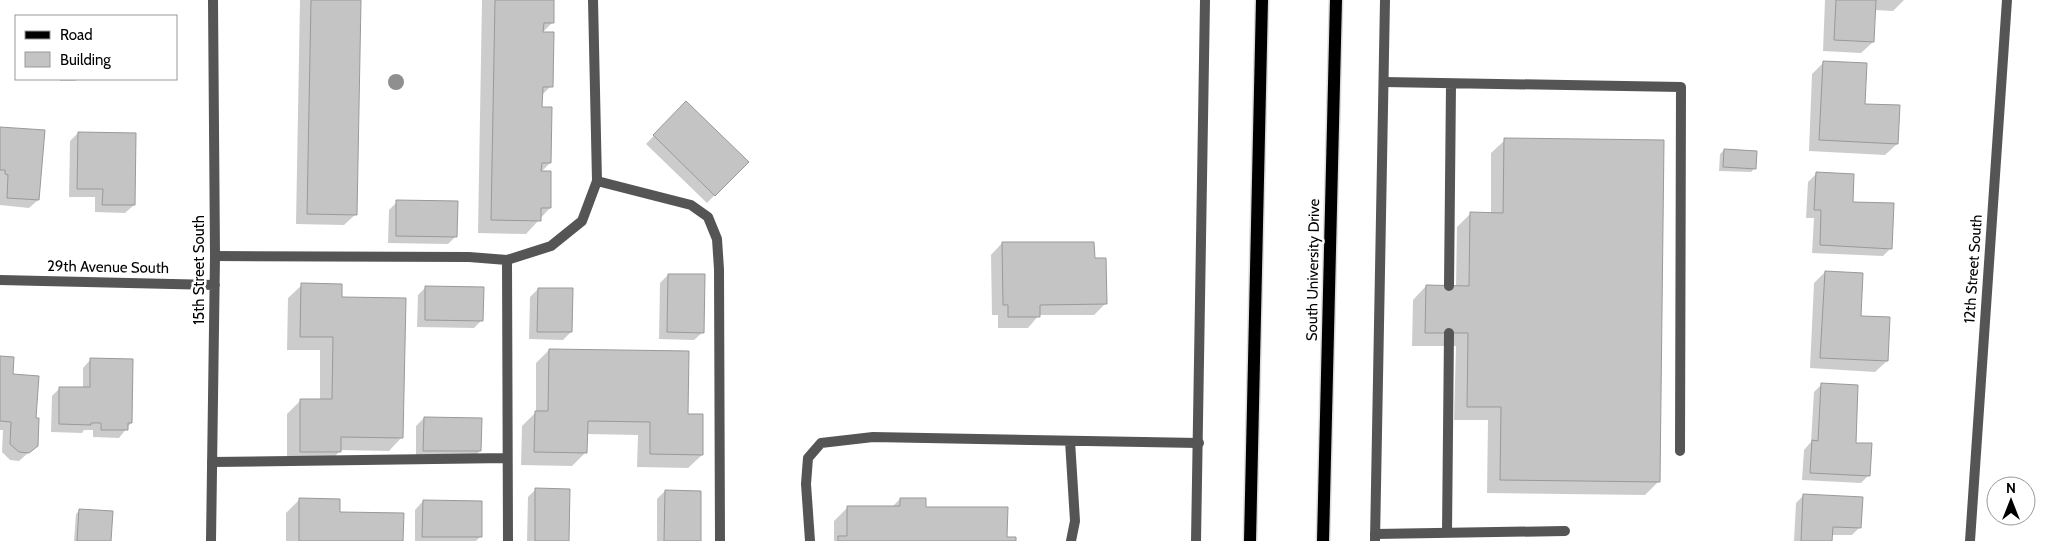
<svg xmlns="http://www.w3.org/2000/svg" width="2051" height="541" viewBox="0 0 2051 541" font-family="Cabin,sans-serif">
  <rect width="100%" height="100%" fill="#fff"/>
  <path fill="#0003" d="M300,0h59l-3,214 -12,11 -48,-1z
    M482,0h71l-1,23 -10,10 9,53 -10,10v12l9,55 -9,9 9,36 -24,26 -48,-1z
    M1825,0h79l-11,11 -19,-1 -1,32 -12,11 -38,-2z
    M1824,62l73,82 -12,11 -76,-4 3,-77z
    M60,79h18l-3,2h-15z
    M686,102l61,60 -40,41 -61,-59z
    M0,128l38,72 -9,8 -29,-3z
    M78,133l56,72 -9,8 -30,-1v-15h-26l1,-56z
    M1505,140l153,342 -13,13 -158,-2 1,-73h-34l2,-74h-44l1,-46 13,-14 30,1 1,-60 13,-13h21v-61z
    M1724,150l31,18 -4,4 -32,-1 1,-17z
    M1816,174l35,29 40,45 -8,8 -71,-3 2,-35h-8l2,-36z
    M397,202l59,34 -8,8 -60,-1 1,-33z
    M1002,243l91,16 12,45 -11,11h-55l-11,13h-30v-13h-6l-1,-60z
    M1825,272l35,45 27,44 -12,11 -65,-4 4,-85z
    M668,275l35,57 -9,8 -35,-1 1,-56z
    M302,285l100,152 -13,14 -50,-1v2l-13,13h-39v-51l14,-14 19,1v-51h-33l1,-52z
    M426,287l56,33 -8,8 -57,-1 1,-32z
    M538,289l33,43 -8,8 -34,-1 1,-42z
    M549,350l138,65 15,40 -14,13 -51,-1 1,-32 -52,-1v18l-14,14 -51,-1 1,-39 14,-14v-49z
    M0,358l35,61 2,26 -18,16 -9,-1 -8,-8 1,-22h-3z
    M91,359l40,64 -12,15 -26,-1v-7h-9l-2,3 -31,-1 1,-36 8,-8h23v-20z
    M1822,384l47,91 -8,8 -59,-3 2,-30 7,-8 3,-50z
    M424,418l56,33 -8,8h-56v-33z
    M536,489l32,52h-41l1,-44z
    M665,491l34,50h-42v-42z
    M1804,495l56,32 -8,8h-21v6h-37l2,-38z
    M300,499l102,42h-116v-28z
    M900,499l106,39 9,3h-181v-20l14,-14h44z
    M423,501l57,36 -4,4h-61v-31z
    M80,510l30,31h-36l2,-27z"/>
  <path fill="#c4c4c4" stroke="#999" d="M311,0h50l-4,215 -50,-1z
    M495,0h59v23h-10l-1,9h11l-1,55h-10l-1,20h10l-1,56h-9l-1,8h10v37h-10v13l-50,-1z
    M1836,0h40l-2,42 -40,-2z
    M1823,61l44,2 -2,41 35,1 -2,39 -79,-4z
    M686,101l63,61 -34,34 -62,-61z
    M0,127l45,3 -6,70 -32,-2 1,-23 -3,-1v-4h-5z
    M78,132l58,1 -1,72h-33l1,-16h-26z
    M1504,138l160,2 -4,342 -160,-2 1,-73h-34l1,-74h-43l1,-48 43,1 1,-74 33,1z
    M1724,149l33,2 -1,18 -33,-2z
    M1816,172l38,2 -1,28 41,1 -2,46 -72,-4 1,-35h-7z
    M396,200l62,1 -1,36 -61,-1z
    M1002,242h92l1,16h11l1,46 -67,1v12h-32v-12h-5z
    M1825,271l38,2 -2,43 29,1 -2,44 -68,-3z
    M668,274h37l-1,59 -37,-1z
    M301,283l41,1v13l64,1 -3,140 -62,-1v15h-41v-53h32l1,-62h-33z
    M425,286l59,1 -1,34 -58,-1z
    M538,288h35l-1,44h-35z
    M549,349l140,2 -1,63h15v41l-53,-1v-32l-62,-1 -1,32 -53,-1 1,-41h13z
    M0,356l14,1 -1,17 26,2 -3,42h3l-1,28 -9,7 -10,-1 -9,-8 1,-22 -11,-1z
    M90,358l43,1 -1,64h-4v7h-27v-7h-10v2l-32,-1v-37h31z
    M1821,383l37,2 -2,58h16l-2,33 -60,-3 2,-33 6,1z
    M424,417l58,1 -1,33h-58z
    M535,488l35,1 -1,52h-34z
    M665,490l36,1v50h-37z
    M1803,494l60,3 -2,31 -28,-1 -1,14h-31z
    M299,498l41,1v13l64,1 -1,28h-104z
    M900,498h26v9h82l-1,30h9v4h-178v-5h9v-30h53z
    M423,500l59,1v36h-60z
    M79,509l34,2 -2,30h-34z"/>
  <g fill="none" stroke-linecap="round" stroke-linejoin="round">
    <g stroke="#dbdbdb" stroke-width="15">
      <path id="primary" d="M1250,541l12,-541
        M1323,541l13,-541"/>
    </g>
    <path stroke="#555" stroke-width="10" d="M593,0l4,181 94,24 17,12 9,22 2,30 1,272
      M1384,82l297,5 -1,364
      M215,256l254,1 38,3 1,281
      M507,260l44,-14 31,-25 15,-40
      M1449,286l2,-202
      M1070,441l5,80 -4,20
      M212,462l295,-4
      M1447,533l2,-200
      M1375,534l190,-3
      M810,541l-4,-57 2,-26 13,-15 52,-6 326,6"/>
    <path stroke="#555" stroke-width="10" d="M0,280l215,5
      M211,541l4,-285 -2,-256
      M1196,541l9,-541
      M1375,541l10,-541
      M1970,541l37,-541"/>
    <use href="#primary" stroke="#000" stroke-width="12"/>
  </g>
  <circle fill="#8f8f8f" cx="396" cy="82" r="8"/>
  <g text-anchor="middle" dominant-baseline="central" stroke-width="5" stroke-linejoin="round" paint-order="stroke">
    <g font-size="15" fill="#000" stroke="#fff">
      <text transform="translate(108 267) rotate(1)">29th Avenue South</text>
      <text transform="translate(1973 269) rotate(-86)">12th Street South</text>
      <text transform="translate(199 270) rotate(-90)">15th Street South</text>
      <text transform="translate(1313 270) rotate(-89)">South University Drive</text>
    </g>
  </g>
  <rect x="15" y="15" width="162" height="65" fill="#ffffff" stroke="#999999"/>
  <rect x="25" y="31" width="25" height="8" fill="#000000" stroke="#999999"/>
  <text x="60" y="40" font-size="15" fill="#000000">Road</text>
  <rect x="25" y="52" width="25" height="15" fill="#c4c4c4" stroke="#999999"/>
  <text x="60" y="65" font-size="15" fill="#000000">Building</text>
  <g transform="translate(2011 501)"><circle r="24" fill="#ffffff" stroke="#999999"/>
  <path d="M0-4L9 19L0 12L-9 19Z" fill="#000000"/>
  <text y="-8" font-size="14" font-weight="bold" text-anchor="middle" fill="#000000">N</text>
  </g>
</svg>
